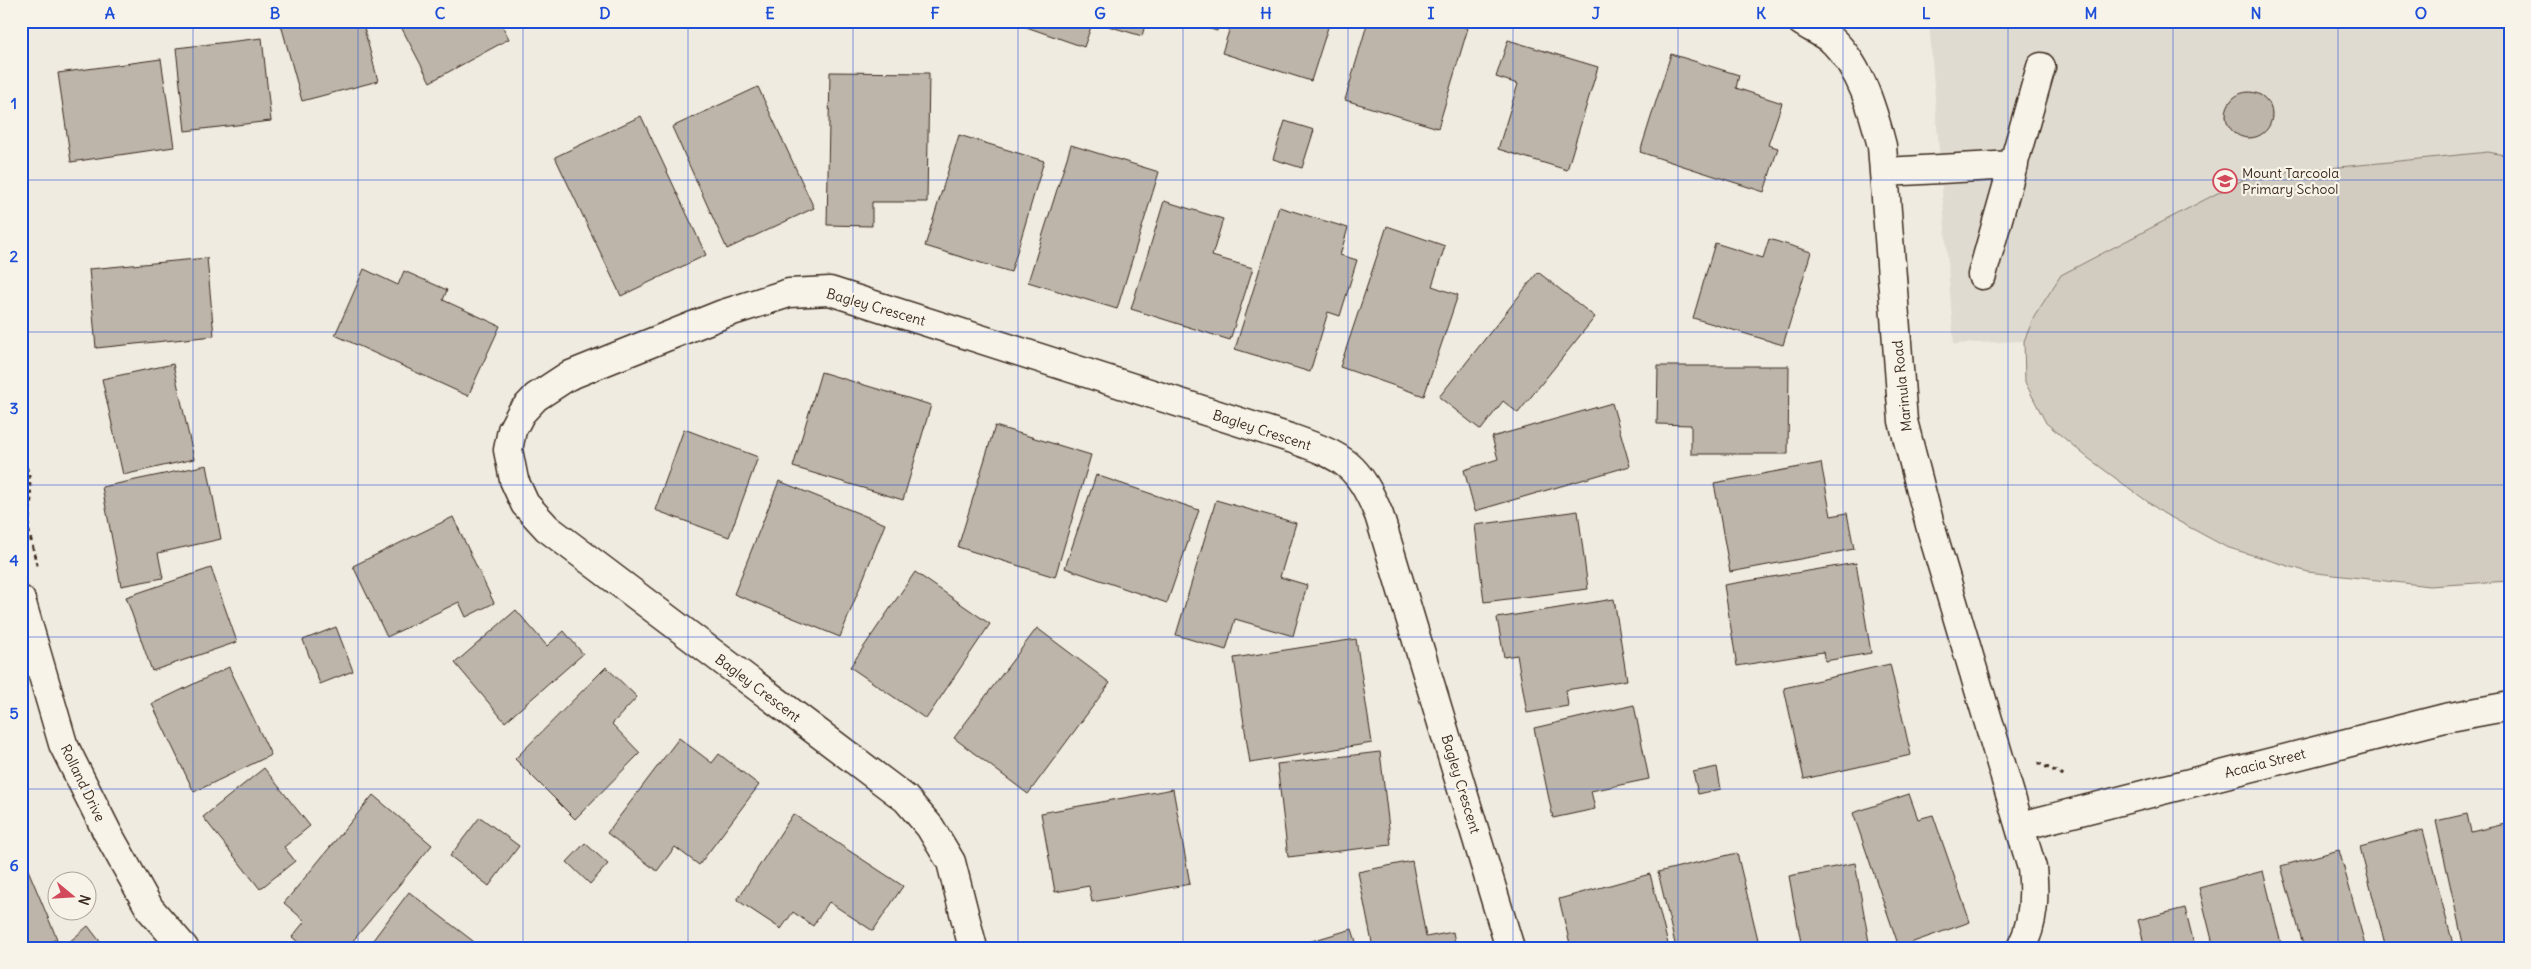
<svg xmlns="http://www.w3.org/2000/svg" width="2531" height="969" viewBox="0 0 2531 969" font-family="Delius,sans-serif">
  <rect width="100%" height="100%" fill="#efebe0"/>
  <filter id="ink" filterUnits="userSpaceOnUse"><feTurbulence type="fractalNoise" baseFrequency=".02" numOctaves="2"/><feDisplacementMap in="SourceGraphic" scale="10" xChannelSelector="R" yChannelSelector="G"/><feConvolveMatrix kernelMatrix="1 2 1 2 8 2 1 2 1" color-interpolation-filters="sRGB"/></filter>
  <g filter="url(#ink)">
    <path fill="#e0dbd0" d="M1929,21h581v560l-81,5 -121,-14 -82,-25 -63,-34 -75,-55 -42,-35 -21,-41 -1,-41 -70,3z"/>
    <path fill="#d1cbc0" stroke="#867a6f" d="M2488,152l22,4v425l-81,5 -121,-14 -82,-25 -63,-34 -75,-55 -42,-35 -21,-41 -1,-41 10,-24 27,-42 189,-99z"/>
    <path fill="#bdb5aa" stroke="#3b2a1e" d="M280,21h82l16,60 -76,20z
      M398,21h102l9,18 -79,43z
      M1009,21h84l-9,26z
      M1109,21h37l-4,15 -34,-10z
      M1183,21h37l-3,10z
      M1232,21h98l-19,60 -89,-28z
      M1368,21h76l24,7 -30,100 -93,-28z
      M262,38l9,83 -86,10 -9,-83z
      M1508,40l90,27 -31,103 -69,-21 20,-65 -22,-7z
      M1671,54l68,21 -3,13 46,15 -14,42 10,3 -14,44 -124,-40z
      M161,59l13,88 -103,15 -13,-89z
      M830,72l99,1 -2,129h-55v24l-45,-1z
      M758,87l56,121 -87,41 -55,-122z
      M2226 115a23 23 0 1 1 46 0a23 23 0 1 1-46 0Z
      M641,116l65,139 -85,41 -66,-139z
      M1285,121l29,9 -12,38 -29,-9z
      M959,135l85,26 -33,111 -86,-26z
      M1071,145l88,27 -42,137 -89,-27z
      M1164,201l59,18 -11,37 41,12 -23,72 -99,-31z
      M1279,207l69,21 -8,27 17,5 -17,56 -12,-4 -18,60 -75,-23z
      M1387,226l58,20 -13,40 26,9 -34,101 -84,-29z
      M1769,239l42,13 -28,93 -90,-27 22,-75 48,15z
      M207,258l7,78 -118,12 -7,-79z
      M364,269l34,16 6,-14 43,19 -4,10 57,26 -32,70 -133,-61z
      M1538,272l57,45 -77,96 -15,-12 -22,29 -42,-33z
      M173,364l21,95 -71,16 -21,-96z
      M1658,366h131l-1,88h-97v-29l-34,-1z
      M821,372l110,33 -28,95 -110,-33z
      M1612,403l18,63 -155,45 -11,-41 34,-11 -6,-22z
      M995,426l96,29 -36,122 -97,-30z
      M684,429l74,28 -29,80 -74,-27z
      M1821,463l10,53 16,-3 7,36 -124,23 -16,-89z
      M207,465l14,74 -63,14 5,25 -42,8 -19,-99z
      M1096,475l103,35 -32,93 -102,-35z
      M779,481l106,43 -45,113 -106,-43z
      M1216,500l80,23 -16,54 27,8 -14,51 -58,-17 -9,31 -50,-15z
      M1578,511l10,78 -104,13 -9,-77z
      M453,517l41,86 -28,14 -7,-15 -72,35 -34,-71z
      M1856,563l15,90 -46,8 -2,-9 -86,14 -13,-81z
      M211,568l26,74 -85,29 -26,-74z
      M915,572l75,52 -64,95 -76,-52z
      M1614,599l13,81 -61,10 2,16 -41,7 -10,-58 -13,2 -7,-39z
      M516,610l31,36 17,-15 19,23 -78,68 -50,-59z
      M336,627l17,44 -33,13 -17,-44z
      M1037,628l73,55 -82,111 -74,-56z
      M1356,639l16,104 -122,20 -16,-105z
      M1890,664l21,91 -107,24 -20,-91z
      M229,667l42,88 -77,37 -42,-88z
      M606,667l31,30 -25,27 28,29 -65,66 -60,-60z
      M1634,705l15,74 -58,12 4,18 -42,9 -19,-90z
      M679,738l33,25 7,-9 40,31 -60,80 -24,-18 -18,24 -50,-38z
      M1380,752l11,93 -103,12 -11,-93z
      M1717,767l4,22 -23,5 -5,-22z
      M264,768l46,58 -26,21 11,14 -35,28 -57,-72z
      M1173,789l17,95 -98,18 -3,-16 -34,6 -14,-79z
      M1909,794l9,25 15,-4 37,107 -71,25 -46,-134z
      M373,795l59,50 -85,103h-42l-13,-11 13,-16 -21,-18z
      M793,814l110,72 -30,45 -44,-29 -16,24 -20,-14 -12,17 -44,-29z
      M2467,814l4,18 34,-8 5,20v104h-46l-28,-127z
      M480,817l39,29 -30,40 -39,-30z
      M2423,830l31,118h-68l-26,-101z
      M585,843l23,21 -18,20 -23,-22z
      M2339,850l27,98h-62l-23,-82z
      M21,853l36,86 -22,9h-14z
      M1737,853l23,95h-84l-18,-76z
      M1412,861l14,76 27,-5 3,16h-83l-15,-76z
      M1855,863l15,85h-68l-13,-72z
      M2263,871l19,77h-68l-15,-60z
      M1650,874l19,74h-98l-12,-49z
      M409,892l73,56h-115z
      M2185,908l10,40h-50l-7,-28z
      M88,926l17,22h-43z
      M1352,929l6,19h-70z"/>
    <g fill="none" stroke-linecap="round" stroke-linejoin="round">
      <g stroke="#3b2a1e" stroke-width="31">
        <path id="minor" d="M1801,21c10,7 24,13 33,21 27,27 39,68 48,104l21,275 27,104 102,343c3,28 2,55 -11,80
          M1885,172l129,-7
          M1982,275l59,-208
          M21,600l42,144 44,88 43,77 34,39
          M2021,826l424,-108 65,-12
          M973,948l-22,-86 -21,-35 -24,-28 -359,-271 -22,-24 -11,-24 -6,-30 4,-20 9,-17 15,-16 32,-21 155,-62 66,-21 41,-2 463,148c51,18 65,25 86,76l131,433"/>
      </g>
      <path stroke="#3b2a1e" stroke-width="3" stroke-dasharray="4 4" stroke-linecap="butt" d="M21,40l4,-19
        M21,452l8,23 2,23 -3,30 10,41
        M2038,763l28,13
        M220,944l6,4"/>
      <use href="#minor" stroke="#f7f3e8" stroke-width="28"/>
    </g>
  </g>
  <path fill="none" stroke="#1d4ed8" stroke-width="1" stroke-opacity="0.55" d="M193,21v927M358,21v927M523,21v927M688,21v927M853,21v927M1018,21v927M1183,21v927M1348,21v927M1513,21v927M1678,21v927M1843,21v927M2008,21v927M2173,21v927M2338,21v927M21,180h2489M21,332h2489M21,485h2489M21,637h2489M21,789h2489"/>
  <defs>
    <g id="school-ring" transform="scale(1.25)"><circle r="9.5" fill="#f7f3e8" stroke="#d1495b" stroke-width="1.5"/><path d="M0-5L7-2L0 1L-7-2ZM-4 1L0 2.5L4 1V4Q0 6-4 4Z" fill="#d1495b"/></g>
  </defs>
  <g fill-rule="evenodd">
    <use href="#school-ring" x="2225" y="181"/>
  </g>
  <g text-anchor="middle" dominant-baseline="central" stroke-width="4.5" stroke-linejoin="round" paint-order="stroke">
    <g font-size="14" fill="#3b2a1e" stroke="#f7f3e8" text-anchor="start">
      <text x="2242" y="173">Mount Tarcoola<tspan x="2242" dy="16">Primary School</tspan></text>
    </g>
    <g font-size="14" fill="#3b2a1e" stroke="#f7f3e8">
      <text transform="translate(876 307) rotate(16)">Bagley Crescent</text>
      <text transform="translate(1902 386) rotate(-96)">Marinula Road</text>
      <text transform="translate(1262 430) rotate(18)">Bagley Crescent</text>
      <text transform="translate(758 688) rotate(37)">Bagley Crescent</text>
      <text transform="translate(2265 763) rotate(-14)">Acacia Street</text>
      <text transform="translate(83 783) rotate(64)">Rolland Drive</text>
      <text transform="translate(1461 784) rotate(73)">Bagley Crescent</text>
    </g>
  </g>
  <rect width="2531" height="969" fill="none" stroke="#f7f3e8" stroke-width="55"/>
  <g transform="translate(72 896) rotate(108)"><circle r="24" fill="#f7f3e8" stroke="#aca397"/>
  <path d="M0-4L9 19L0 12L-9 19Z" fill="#d1495b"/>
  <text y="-8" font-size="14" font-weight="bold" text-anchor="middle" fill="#3b2a1e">N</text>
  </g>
  <rect x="28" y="28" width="2476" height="914" fill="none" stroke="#1d4ed8" stroke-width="2"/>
  <g font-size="16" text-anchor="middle" font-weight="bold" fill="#1d4ed8">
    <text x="110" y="19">A</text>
    <text x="275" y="19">B</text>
    <text x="440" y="19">C</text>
    <text x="605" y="19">D</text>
    <text x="770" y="19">E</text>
    <text x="935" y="19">F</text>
    <text x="1100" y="19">G</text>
    <text x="1266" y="19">H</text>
    <text x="1431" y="19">I</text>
    <text x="1596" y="19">J</text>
    <text x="1761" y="19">K</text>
    <text x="1926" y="19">L</text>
    <text x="2091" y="19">M</text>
    <text x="2256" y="19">N</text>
    <text x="2421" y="19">O</text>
    <text x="14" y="109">1</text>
    <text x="14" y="262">2</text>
    <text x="14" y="414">3</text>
    <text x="14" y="566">4</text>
    <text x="14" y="719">5</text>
    <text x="14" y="871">6</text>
  </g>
</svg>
